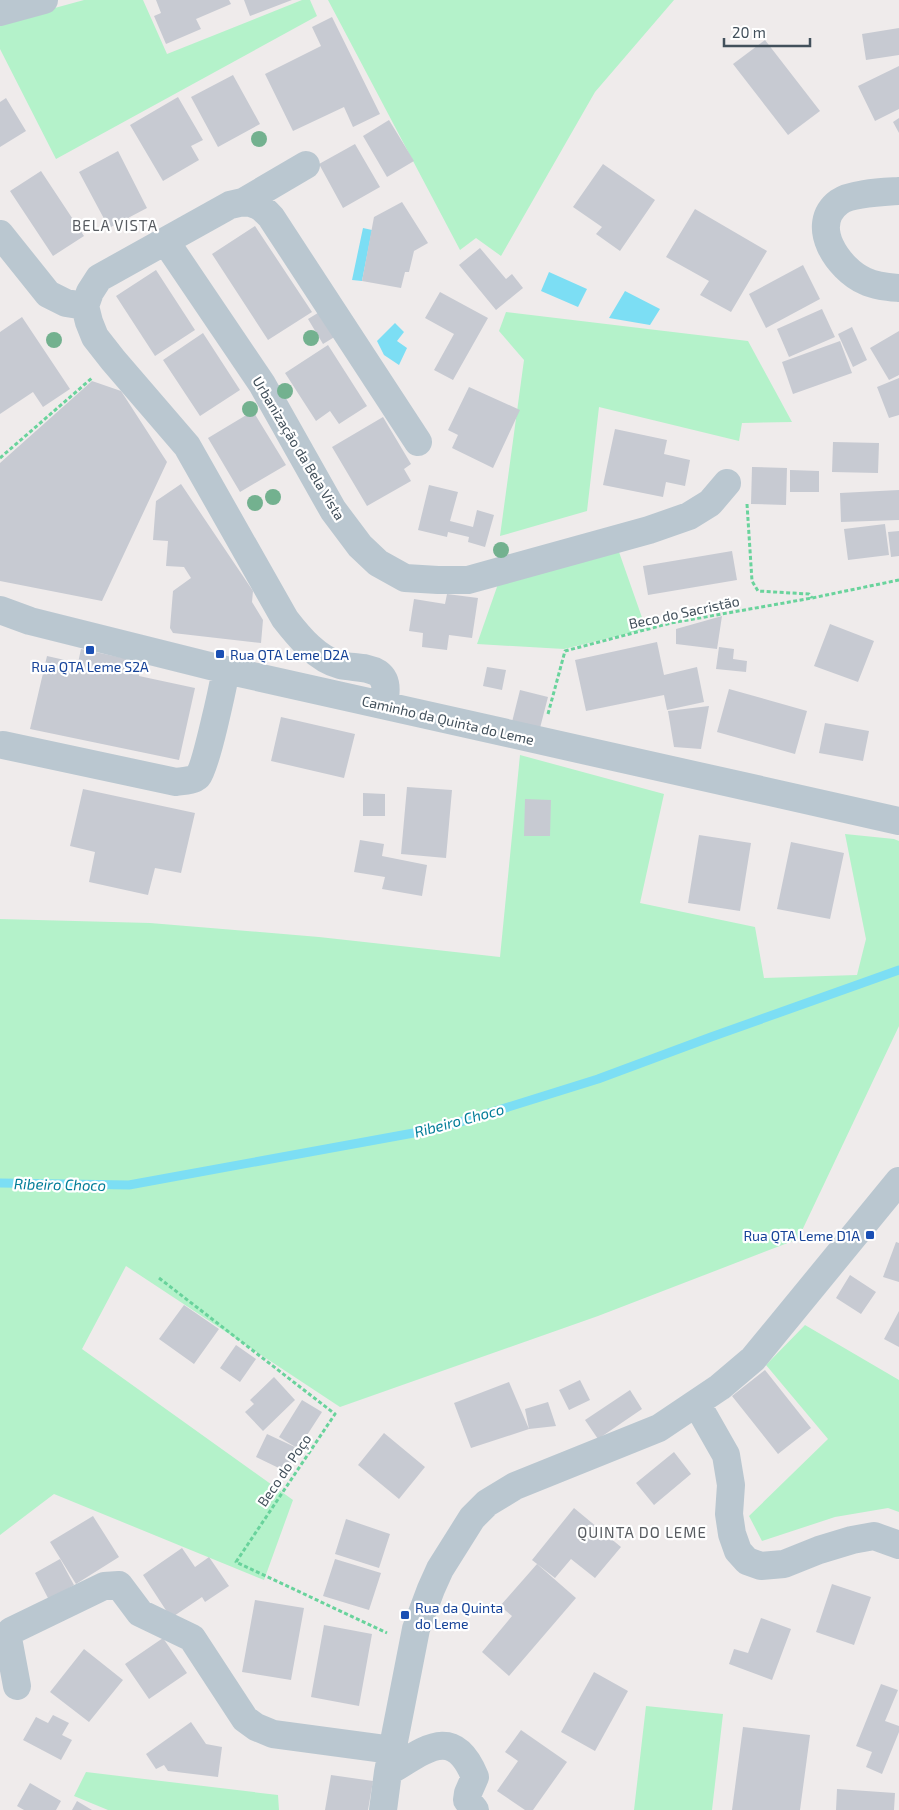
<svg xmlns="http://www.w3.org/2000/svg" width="899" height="1810" viewBox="0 0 899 1810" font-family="'Exo 2',sans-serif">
  <rect width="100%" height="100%" fill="#efebeb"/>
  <path fill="#b4f2ca" d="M84,0h59l24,54 135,-54h8l7,16 -261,143 -56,-110v-26z
    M328,0h346l-79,92 -94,164 -25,-18 -16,12z
    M506,312l242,29 44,81 -50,1 -3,18 -140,-34 -12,104 -87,25 24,-176 -25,-29z
    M619,552l27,77 -82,20 -87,-5 21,-60z
    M520,755l144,39 -24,109 115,24 9,51 93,-3 9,-36 -21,-105 49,5 5,2v185l-101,213 -200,77 -258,91 -214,-141 -44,83 211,151 -29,80 -210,-86 -54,41v-616l150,4 169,14 181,20z
    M805,1325l94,55v132l-11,-4 -53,9 -73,24 -13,-25 79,-77 -62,-74z
    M646,1706l77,8 -11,96h-78z
    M86,1772l192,23 1,15h-171l-34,-14z"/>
  <path fill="#7cdef4" d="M363,228l9,2 -10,51 -10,-1z
    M549,272l38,17 -9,18 -37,-16z
    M625,291l35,18 -10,16 -41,-7z
    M395,323l9,9 -7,9 10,7 -8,17 -15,-10 -7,-14z"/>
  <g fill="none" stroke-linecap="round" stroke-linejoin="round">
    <path stroke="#7cdef4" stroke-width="9" d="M0,1183l129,2 312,-57 157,-49 113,-42 188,-67"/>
  </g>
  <path fill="#c7cad2" d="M156,0h73l2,4 -35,15 5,10 -35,15 -12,-28 7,-3z
    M244,0h48l-42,16z
    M332,17l48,97 -27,13 -9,-20 -51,24 -28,-57 56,-28 -9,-19z
    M899,28v27l-33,5 -4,-26z
    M765,40l55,71 -32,24 -55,-71z
    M899,66v43l-24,12 -17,-35z
    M233,75l27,49 -42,23 -27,-50z
    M178,97l25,43 -12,6 8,14 -36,21 -33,-56z
    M6,98l20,33 -26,16v-45z
    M899,118v15l-6,-11z
    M389,120l25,41 -27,16 -24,-41z
    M355,144l25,43 -37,21 -24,-44z
    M118,151l29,57 -38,20 -30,-56z
    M603,164l52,36 -35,51 -24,-17 6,-7 -29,-20z
    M41,171l43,65 -31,20 -43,-65z
    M402,202l26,41 -14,8 -5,21h-4l-4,16 -39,-7 12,-64z
    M695,209l72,42 -36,61 -31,-17 9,-14 -43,-24z
    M255,226l57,86 -44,28 -56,-86z
    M480,248l26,31 6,-5 11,14 -27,22 -37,-45z
    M803,265l17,34 -54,29 -17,-34z
    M156,270l39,60 -40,26 -39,-60z
    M440,292l48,26 -35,62 -19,-10 20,-36 -29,-16z
    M326,308l15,25 -18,11 -15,-25z
    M822,309l13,28 -46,20 -12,-28z
    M22,317l48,72 -27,18 -10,-15 -33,22v-82z
    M852,327l15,33 -14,7 -15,-33z
    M899,331v44l-10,5 -19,-32z
    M203,333l37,57 -40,26 -37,-56z
    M840,341l12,32 -59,21 -11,-32z
    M328,345l39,61 -28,18 -9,-13 -14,10 -31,-48z
    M899,378v37l-10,3 -12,-31z
    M92,381l29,10 46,71 -65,139 -102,-20v-118z
    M469,387l51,23 -27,58 -41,-20 6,-13 -10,-5z
    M253,411l33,54 -46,27 -32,-54z
    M383,417l28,47 -7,5 7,12 -44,25 -35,-59z
    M615,429l52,11 -3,14 26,6 -5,26 -19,-4 -3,15 -60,-12z
    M833,442l46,1 -1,30 -46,-1z
    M752,467l35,1 -1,37 -35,-1z
    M790,470l29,1v21h-29z
    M181,484l72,107 -1,11 11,18 -2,23 -88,-10 -3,-5 3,-37 18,-13 -7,-11 -18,-1 2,-25 -15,-1 3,-39z
    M429,485l29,7 -8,29 23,6 4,-17 17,5 -9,32 -17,-5 1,-5 -21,-5 -1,5 -29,-7z
    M899,490v30l-58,2 -1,-29z
    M885,524l4,31 -41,5 -4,-31z
    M899,531v25l-8,1 -3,-25z
    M732,551l5,29 -89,15 -5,-29z
    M447,594l31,4 -6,40 -23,-3 -2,15 -25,-3 1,-14 -14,-2 5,-32 31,5z
    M722,616l-5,33 -41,-5v-15z
    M830,624l44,17 -16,41 -44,-16z
    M657,642l7,33 33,-8 7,35 -37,8 -3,-15 -78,16 -11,-51z
    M719,647l15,2 -1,10 14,2 -1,11 -30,-3z
    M81,649l61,13 -3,14 56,12 -16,72 -149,-31 17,-73 31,7z
    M487,667l19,3 -4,20 -19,-4z
    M729,689l78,22 -12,43 -78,-22z
    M520,690l28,7 -8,31 -28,-6z
    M709,706l-8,43 -27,-2 -6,-36z
    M281,717l74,17 -11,44 -73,-17z
    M825,723l44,8 -6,30 -44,-8z
    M407,787l45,3 -6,68 -45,-4z
    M83,789l112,24 -14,60 -26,-5 -7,27 -59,-13 6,-30 -25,-6z
    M363,793l22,1v22h-22z
    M525,799l26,1 -1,36h-26z
    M699,835l52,8 -11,68 -52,-8z
    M360,840l24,4 -2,12 45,9 -5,31 -40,-7 3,-12 -31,-5z
    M791,842l53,11 -14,66 -53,-10z
    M896,1242l3,1v39l-16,-5z
    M850,1275l26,17 -15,22 -25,-16z
    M184,1305l35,24 -25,35 -35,-25z
    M899,1311v36l-15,-8z
    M236,1345l20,14 -16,23 -20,-14z
    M765,1370l46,58 -33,26 -46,-58z
    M274,1377l21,23 -32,31 -18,-19 9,-8 -4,-4z
    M580,1380l10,20 -21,10 -10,-20z
    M509,1382l20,47 -4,-20 23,-7 8,24 -27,3 -58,19 -17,-45z
    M630,1390l12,19 -44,30 -13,-19z
    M302,1400l20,12 -24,37 -11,23 -31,-15 11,-23 30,14 -18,-11z
    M384,1433l41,34 -26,32 -41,-34z
    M674,1452l17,22 -37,31 -18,-22z
    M574,1508l47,39 -26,31 -24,-19 -16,19 -23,-18z
    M93,1516l26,41 -43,27 -26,-42z
    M346,1519l44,15 -11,34 -44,-14z
    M182,1548l13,19 14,-10 20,29 -24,16 -3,-5 -31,21 -28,-43z
    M60,1559l14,26 -25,15 -14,-27z
    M335,1559l46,14 -12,37 -46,-14z
    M537,1564l39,34 -67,78 -27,-24 30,-36 -12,-10z
    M832,1584l39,13 -17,48 -38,-13z
    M255,1600l49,8 -13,72 -49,-8z
    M761,1618l30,11 -19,51 -43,-16 5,-15 14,4z
    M324,1625l48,9 -13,72 -48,-9z
    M163,1638l24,35 -38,26 -24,-35z
    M84,1649l39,31 -34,42 -39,-30z
    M594,1672l34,19 -33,60 -34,-19z
    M881,1684l17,6 -13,31 14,5v6l-17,42 -16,-7 6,-15 -16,-6z
    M53,1715l16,8 -7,12 10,5 -11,20 -38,-20 13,-23 12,6z
    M191,1722l15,22 16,3 -4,30 -50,-6 -4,-6 -8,4 -10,-15z
    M743,1727l67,8 -10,75h-68z
    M521,1730l46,32 -34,48h-8l-28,-19 21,-30 -13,-9z
    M331,1775l42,6 -5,29h-43z
    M30,1783l31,18 -5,9h-32l-7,-4z
    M837,1789l58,4 -1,17h-58z
    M77,1801l15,9h-20z"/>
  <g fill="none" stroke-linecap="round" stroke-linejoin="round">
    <path stroke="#69d39c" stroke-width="3" stroke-dasharray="4 2.5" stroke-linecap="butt" d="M0,458l92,-80
      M747,504l5,77 6,10 51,3 3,4
      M548,714l17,-63 106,-28 141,-25 87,-18
      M159,1278l176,136 -99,148 151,71"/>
    <path stroke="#bac7d0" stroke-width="28" d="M0,12l44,-12
      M306,165l-63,37 -13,3 -131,73 -9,14 -5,14 4,16 6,15 18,23 74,86 98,173c14,18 32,40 55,46 12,3 27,1 38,8 11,8 8,22 5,32
      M899,191c-15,1 -48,2 -60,11 -31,23 -1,67 26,79 10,5 23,6 34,7
      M243,202c13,1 19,5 28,15l147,225
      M0,234l48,60 18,9 19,3
      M166,242l96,142 71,126 27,36 18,17 27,15 33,2h30l181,-50 40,-14 21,-13 17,-20
      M0,610l30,11 196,49 673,151
      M3,745l173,37c6,-1 17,-1 22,-6 8,-9 25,-90 28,-106
      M697,1404l29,51 5,30 -2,29 3,20 6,17 9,10 14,5 23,-2 35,-14 33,-10 22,-4 25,9
      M17,1686l-9,-48 3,-7 93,-45 15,-1 21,28 52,25 53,81 11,8 17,7 119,16
      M388,1772c36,-21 65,-49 87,5l-7,16 -1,7 8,10
      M383,1810l5,-38 28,-143 15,-40 9,-20 32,-51 15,-15 28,-17 144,-58 61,-41 33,-28 146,-178"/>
  </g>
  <g fill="#73b18f">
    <circle cx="259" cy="139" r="8"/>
    <circle cx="311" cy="338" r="8"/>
    <circle cx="54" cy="340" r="8"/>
    <circle cx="285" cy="391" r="8"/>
    <circle cx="250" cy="409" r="8"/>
    <circle cx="273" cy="497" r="8"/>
    <circle cx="255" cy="503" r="8"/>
    <circle cx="501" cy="550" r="8"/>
  </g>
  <g fill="#1a4fb4" stroke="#fff" stroke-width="2">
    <rect x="85" y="645" width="10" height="10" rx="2.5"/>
    <rect x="215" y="649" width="10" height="10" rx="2.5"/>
    <rect x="865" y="1230" width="10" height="10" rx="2.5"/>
    <rect x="400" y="1610" width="10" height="10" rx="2.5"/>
  </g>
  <g text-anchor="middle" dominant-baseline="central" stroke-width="4.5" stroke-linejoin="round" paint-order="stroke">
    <g font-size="14" fill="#42505b" stroke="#fff">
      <text transform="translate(299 448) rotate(59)">Urbanização da Bela Vista</text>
      <text transform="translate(684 612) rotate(-12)">Beco do Sacristão</text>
      <text transform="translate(448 720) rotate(13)">Caminho da Quinta do Leme</text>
      <text transform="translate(284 1470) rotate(-56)">Beco do Poço</text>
    </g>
    <g font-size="14" fill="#164399" stroke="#fff" text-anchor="start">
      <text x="230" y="654">Rua QTA Leme D2A</text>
      <text x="90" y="666" text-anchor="middle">Rua QTA Leme S2A</text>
      <text x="860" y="1235" text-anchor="end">Rua QTA Leme D1A</text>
      <text x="415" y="1607">Rua da Quinta<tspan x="415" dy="16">do Leme</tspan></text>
    </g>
    <g font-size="15" letter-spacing="1" fill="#585c61" stroke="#fff">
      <text x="115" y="225">BELA VISTA</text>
      <text x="642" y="1532">QUINTA DO LEME</text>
    </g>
    <g font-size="15" font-style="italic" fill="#037d98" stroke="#fff">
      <text transform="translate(459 1120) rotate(-15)">Ribeiro Choco</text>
      <text transform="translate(60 1184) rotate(1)">Ribeiro Choco</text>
    </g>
  </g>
  <path d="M724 38v8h86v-8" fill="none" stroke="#42505b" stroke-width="2.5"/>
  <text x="732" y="38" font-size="15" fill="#42505b" stroke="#ffffff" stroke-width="4" paint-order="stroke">20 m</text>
</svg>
